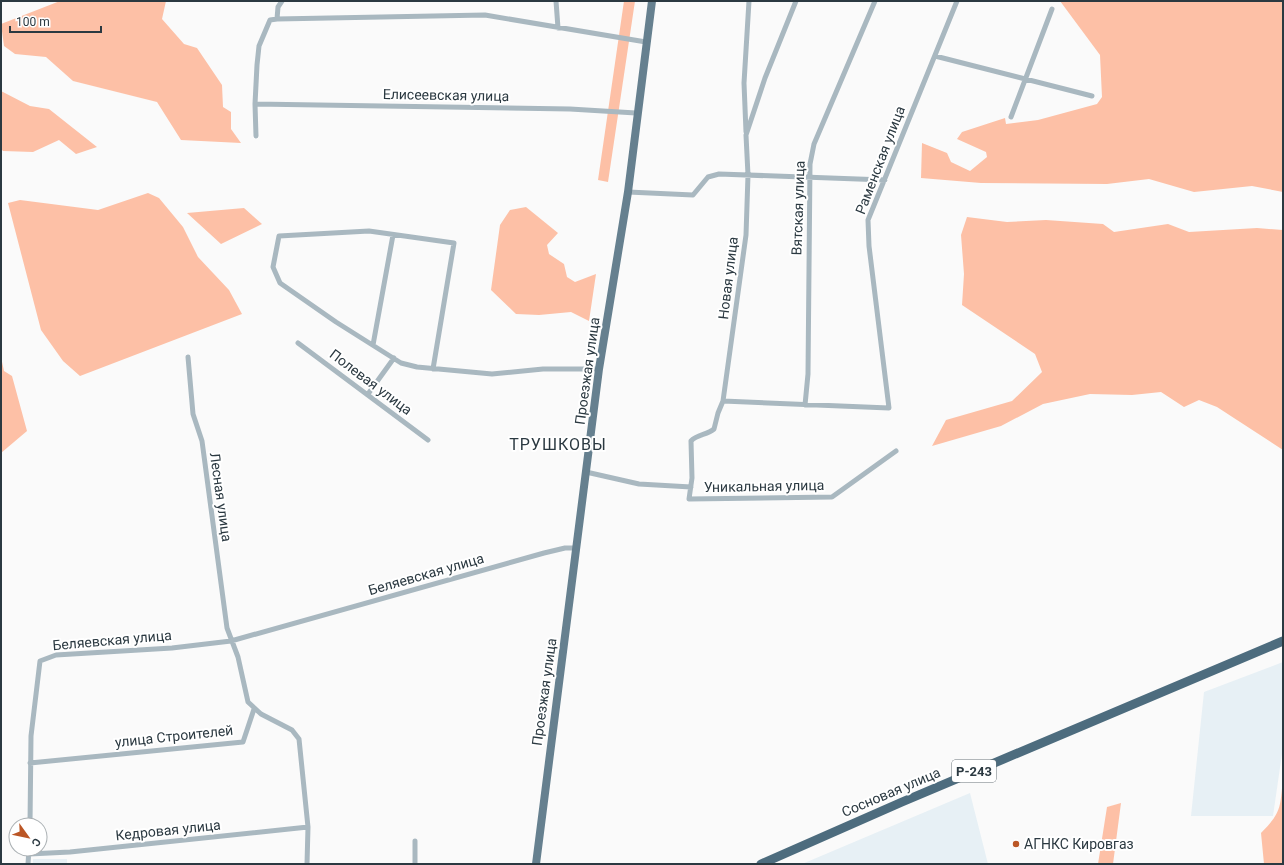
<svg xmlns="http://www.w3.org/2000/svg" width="1284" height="865" viewBox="0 0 1284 865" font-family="Roboto,sans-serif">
  <rect width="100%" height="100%" fill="#fafafa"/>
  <path fill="#e7f0f5" d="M1283,662v85l-10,69h-82l13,-124z
    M970,793l18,71h-186z
    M33,859h34v5h-34z"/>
  <path fill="#fdc0a6" d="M60,1h106l-4,18 22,25 13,4 25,37 1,22 8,5v17l10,14 -60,-3 -24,-38 -84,-21 -27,-24 -31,-3 -11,-8 -3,-22z
    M624,1h11l-27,181 -10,-2z
    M1060,1h223v191l-31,-6 -58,6 -45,-13 -42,5 -126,-1 -60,-5 1,-35 25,10 4,9 19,9 17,-14 -1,-5 -29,-13 5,-7 43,-14 1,6 32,-4 59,-16 5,-7 -2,-42z
    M1,91l29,15 19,3 48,38 -21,7 -17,-14 -26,12 -30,-1 -2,-2z
    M148,193l11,5 24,29 15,30 31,33 13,24 -162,62 -17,-15 -22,-31 -33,-127 12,-3 78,10z
    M526,207l32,26 -11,12 2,9 15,10 3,13 8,5 21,-8 -7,47 -18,-9 -32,3 -23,-1 -25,-24 9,-65 10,-15z
    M244,208l18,16 -41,20 -34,-31z
    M967,217l40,5 39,-2 57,4 11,8 54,-8 21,8 68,-4 26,2v220l-66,-43 -18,-7 -15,7 -23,-15 -29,3 -42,-1 -47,10 -42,22 -69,20 14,-26 66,-19 30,-29 -7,-18 -73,-49 2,-31 -3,-39z
    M1,357l3,14 8,5 15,55 -26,22z
    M1283,778v86h-19l-3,-31c21,-21 19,-26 22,-55z
    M1121,803l-8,61h-15l9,-57z"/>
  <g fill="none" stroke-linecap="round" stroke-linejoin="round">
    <path stroke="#a9b8c0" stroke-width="5" d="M556,1l2,27
      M796,1l-31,77 -19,57 2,40 -2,60 -23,166 166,7 -20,-162 -1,-26 89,-219
      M277,19l208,-4 161,27
      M935,56l157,40
      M255,104l315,5 66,4
      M1011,117l41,-108
      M746,132l-2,-49 5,-82
      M256,136l-1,-32 2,-39 2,-19 11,-26 7,-1 1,-12 4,-6
      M628,192l65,3 15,-18 11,-3 166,6
      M298,343l130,97
      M373,345l20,-110
      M188,357l5,57 9,27 25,187 11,29 10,45 13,12 31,16 7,9 9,88 -1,37
      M433,369l21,-126 -85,-12 -90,5 -6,31 7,16 56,39 65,41 16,4 75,7 51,-5h56
      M368,394l26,-36
      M723,401l-5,12 -4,16c-7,6 -17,5 -23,12l1,37 -3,21 143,-2 64,-46
      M805,405l3,-31 2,-210 4,-20 61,-143
      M586,472l53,12 52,3
      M30,763l213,-21 11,-33
      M30,825l1,-89 9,-75 16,-6 116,-7 59,-7 313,-88 21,-5h11
      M415,841v23
      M29,854l41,-2 238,-25
      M28,864l1,-15"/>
    <path stroke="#66808f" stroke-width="8" d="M536,864l63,-495 29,-177 24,-191"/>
    <path stroke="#4d6c7e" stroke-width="9" d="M761,864l141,-62 381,-161"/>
  </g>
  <circle fill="#bb5625" stroke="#fff" stroke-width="1.5" cx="1016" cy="844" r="4"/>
  <g text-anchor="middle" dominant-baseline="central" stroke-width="4" stroke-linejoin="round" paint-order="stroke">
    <rect fill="#fff" stroke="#6b747a" stroke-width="1" x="952" y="760" width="44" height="22" rx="3"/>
    <g font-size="13" font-weight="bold" fill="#2b3941">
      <text x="974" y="771">Р-243</text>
    </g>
    <g font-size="14" fill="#2b3941" stroke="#fff">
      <text transform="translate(446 95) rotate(1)">Елисеевская улица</text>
      <text transform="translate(880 160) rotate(-69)">Раменская улица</text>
      <text transform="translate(798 208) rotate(-88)">Вятская улица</text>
      <text transform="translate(728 278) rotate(-83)">Новая улица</text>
      <text transform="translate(587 371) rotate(-82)">Проезжая улица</text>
      <text transform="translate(371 382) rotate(37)">Полевая улица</text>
      <text transform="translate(764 486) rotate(-1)">Уникальная улица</text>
      <text transform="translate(221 497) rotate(82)">Лесная улица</text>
      <text transform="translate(426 574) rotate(-16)">Беляевская улица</text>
      <text transform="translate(112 640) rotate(-5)">Беляевская улица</text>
      <text transform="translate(544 692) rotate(-82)">Проезжая улица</text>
      <text transform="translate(174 736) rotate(-6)">улица Строителей</text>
      <text transform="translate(891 792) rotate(-23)">Сосновая улица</text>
      <text transform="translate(168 830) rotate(-6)">Кедровая улица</text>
    </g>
    <g font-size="14" fill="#2b3941" stroke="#fff" text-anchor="start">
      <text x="1024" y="844">АГНКС Кировгаз</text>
    </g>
    <g font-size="16" letter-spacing="1" fill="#2b3941" stroke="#fff">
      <text x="558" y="444">ТРУШКОВЫ</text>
    </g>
  </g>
  <rect width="1284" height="865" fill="none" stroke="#2b3941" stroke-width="4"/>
  <g transform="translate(28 837) rotate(123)"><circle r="19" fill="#ffffff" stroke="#aab0b3"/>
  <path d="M0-3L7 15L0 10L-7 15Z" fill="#bb5625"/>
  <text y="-6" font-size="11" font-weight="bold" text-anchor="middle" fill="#2b3941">С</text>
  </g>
  <path d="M10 26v6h91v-6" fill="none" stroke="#2b3941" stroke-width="2"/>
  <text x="16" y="26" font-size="12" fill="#2b3941" stroke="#ffffff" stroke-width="3" paint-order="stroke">100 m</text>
</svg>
